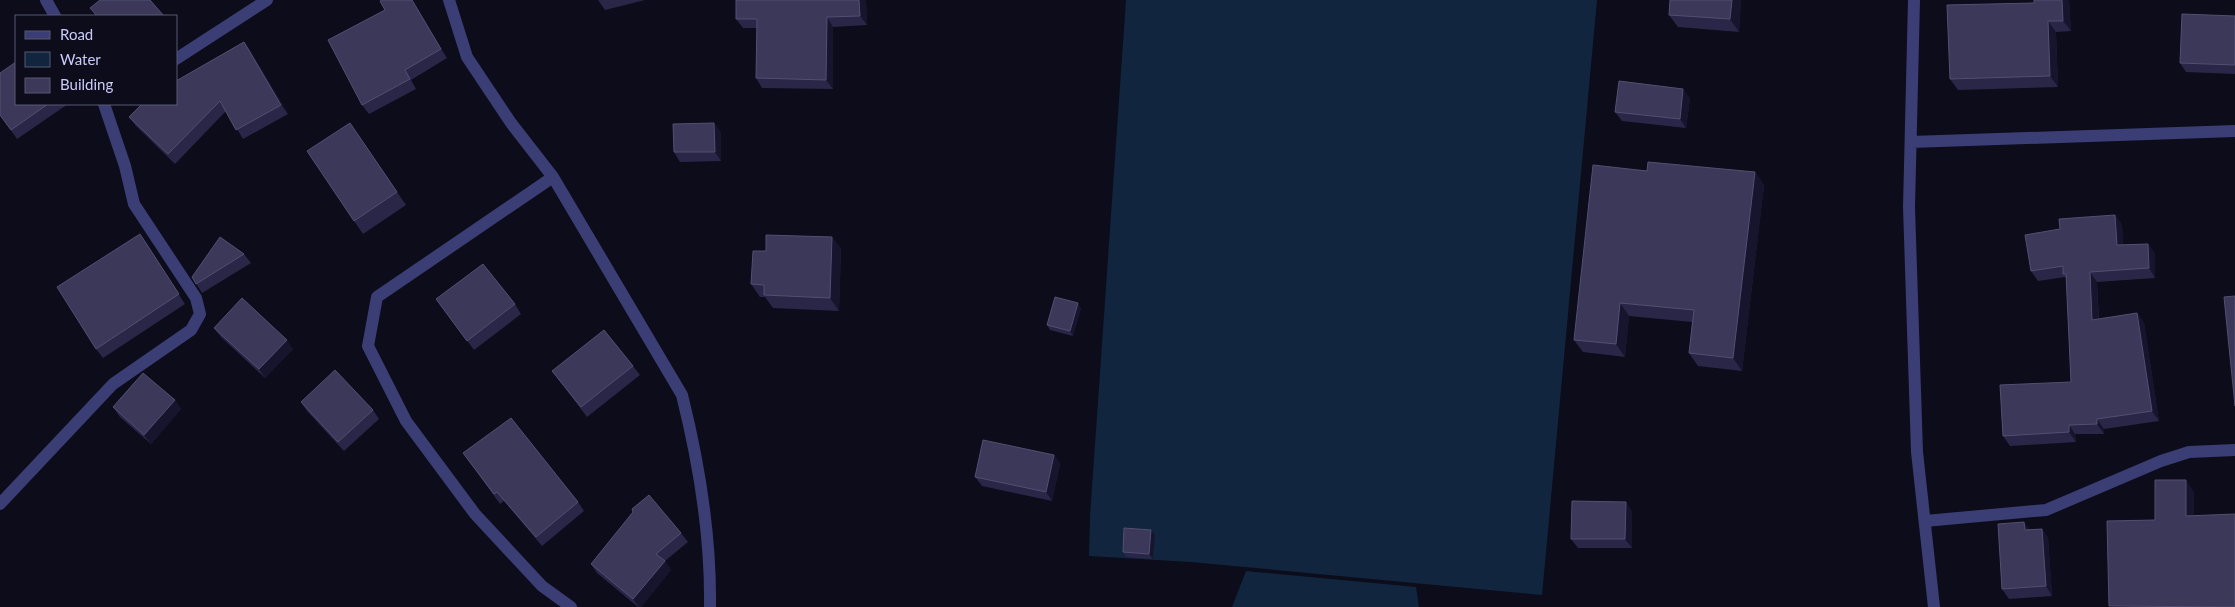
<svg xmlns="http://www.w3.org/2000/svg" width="2235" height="607" viewBox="0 0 2235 607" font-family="Lato,sans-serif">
  <rect width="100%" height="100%" fill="#0d0c1a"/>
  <path fill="#11263e" d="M1126,0h471l-55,595 -351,-33 -102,-6 1,-40z
    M1246,571l170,16 3,20h-187z"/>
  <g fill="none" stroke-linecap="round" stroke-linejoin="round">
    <path stroke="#3b3d75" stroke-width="12" d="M46,0l9,16
      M449,0l18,57 44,66 42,54 129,218c17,68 29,142 28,212
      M1914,0l-5,207 8,245 17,155
      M176,59l91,-59
      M1911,142l324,-11
      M553,177l-176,120 -9,49 38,75 69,93 67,72 29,21
      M0,504l113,-120 78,-54 9,-16 -4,-16 -62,-94 -9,-38 -21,-62
      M1925,521l121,-11 115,-49 28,-9 46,-2"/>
  </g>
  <path fill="#2a2647" d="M382,0h30l35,58 -36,22 5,9 -47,25 -7,-9 23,-95z
    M598,0h47l-40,10z
    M736,0h130l1,25 -34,2v62l-71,-1 -6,-10 1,-50h-14l-7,-9z
    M1670,0h71l-2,32 -61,-5 -9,-12z
    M2034,0h35l2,31 -15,1 2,55 -100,3 -8,-11 84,-76z
    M2235,16v58l-49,-2 -6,-9z
    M244,42l7,10 37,62 -45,25 -17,-28 -51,53 -39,-38 -7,-9z
    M1690,98l-4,30 -64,-7 -7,-9z
    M16,104h52l-51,35 -17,-24z
    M721,132v29l-41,1 -6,-10z
    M359,136l47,69 -43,29 -9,-13z
    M1647,171l108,1 9,13 -22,186 -44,-5 -9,-13 3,-31 -63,-6 -4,41 -42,-5 -9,-12z
    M2115,215l7,10 1,20 25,-1 7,10v24l-58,4 2,37 38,-6 7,10 15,98 -55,8v5h-29l1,8 -66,4 -7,-10 68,-54 -4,-103 -2,-2 -27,4 -7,-10 29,-42z
    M140,234l45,70 -82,54 -7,-9z
    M832,237l9,12 -2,62 -66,-3 -8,-11h-5l-9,-13 15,-33z
    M244,254l7,9 -49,30 -10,-16z
    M436,299l79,5 6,10 -47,36z
    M1081,308l-8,28 -23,-6 -3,-5z
    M214,328l79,21 -28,29 -44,-41z
    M633,366l7,9 -53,42 -35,-46z
    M175,400l6,9 -30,35 -31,-27 -7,-10z
    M301,402l72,8 6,9 -35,32 -37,-40z
    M463,453l115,49 6,9 -42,35 -38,-45 -4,3z
    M1054,455l6,9 -8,37 -70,-15 -7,-9z
    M1632,511v37h-54l-7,-9z
    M2024,522l5,7h13l6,9 4,58 -43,3 -7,-10z
    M1151,530l4,5 -2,24 -27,-2 -3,-5z
    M681,533l7,9 -23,19 6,9 -30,37h-3l-41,-34 -6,-9z"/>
  <path fill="#17142d" d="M412,0l35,58 -6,-9z
    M859,0h7l1,25 -7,-9z
    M1732,0h9l-2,32 -9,-13z
    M2062,0h7l2,31 -8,-10z
    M827,17l6,10v62l-7,-9z
    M2048,21l8,11 2,55 -8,-11z
    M244,42l7,10 37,62 -7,-9z
    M1683,89l7,9 -4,30 -6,-9z
    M714,123l7,9v29l-6,-9z
    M1755,172l9,13 -22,186 -9,-13z
    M2115,215l7,10 2,30 -7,-10z
    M140,234l7,9 38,61 -6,-10z
    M832,237l9,12 -2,62 -9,-13z
    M2148,244l7,10v24l-6,-10z
    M2090,272l7,10 2,48 -7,-10z
    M1078,303l3,5 -8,28 -3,-5z
    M1620,303l9,13 -4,41 -9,-13z
    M2137,313l7,10 15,98 -7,-10z
    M287,340l6,9 -28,29 -6,-9z
    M175,400l6,9 -30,35 -7,-9z
    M2097,419l7,10v5l-7,-10z
    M2069,425l6,9 1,8 -7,-10z
    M1054,455l6,9 -8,37 -6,-9z
    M2186,480l8,12v35l-8,-11z
    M1626,502l6,9v37l-7,-9z
    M2024,522l7,9 -6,-1z
    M2042,529l6,9 4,58 -6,-10z
    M1151,530l4,5 -2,24 -4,-5z
    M665,561l6,9 -30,37h-2l-6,-8z"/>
  <path fill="#3b385a" stroke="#524f73" d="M100,0h50l14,16h-67l-7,-8z
    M382,0h30l29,49 -36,21 5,9 -48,26 -34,-65 57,-30 -5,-9z
    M736,0h123l1,16 -33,1 -1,63 -70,-2 1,-59h-21z
    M1670,0h62l-2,19 -61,-4z
    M2034,0h28l1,21h-15l2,55 -100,3 -3,-74 87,-2z
    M2182,14l53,2v49l-55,-2z
    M244,42l37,63 -45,25 -16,-29 -52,53 -39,-37 13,-13h34v-23z
    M16,62v42h32l-37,26 -11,-15v-42z
    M1619,81l64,8 -3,30 -65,-7z
    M350,123l47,69 -43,29 -47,-70z
    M714,123l1,29h-41l-1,-28z
    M1648,162l107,10 -22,186 -44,-5 5,-43 -74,-7 -4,41 -42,-4 19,-175 54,6z
    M2115,215l2,30 31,-1 1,24 -59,4 2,48 45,-7 15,98 -55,8v5l-28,1v7l-66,4 -3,-51 71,-3 -5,-108h-3v-8l-32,5 -6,-36 35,-6 -1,-10z
    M140,234l39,60 -83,55 -39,-62z
    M766,235l66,2 -2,61 -66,-3v-10l-13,-1 2,-33h13z
    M220,237l24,17 -48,30 -4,-7z
    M483,264l32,40 -48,37 -31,-42z
    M2235,296v110l-11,-109z
    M1055,297l23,6 -8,28 -23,-6z
    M242,298l45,42 -28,29 -45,-41z
    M604,330l29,36 -52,41 -29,-36z
    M335,370l38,40 -35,32 -37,-40z
    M143,373l32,27 -31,35 -31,-28z
    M511,418l67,84 -42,35 -39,-45 -3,2 -31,-41z
    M983,440l71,15 -8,37 -71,-15z
    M2155,480h31v36l49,-2v93l-126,-1 -2,-85 48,-1z
    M649,495l32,38 -25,21 9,7 -32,38 -42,-35 42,-52 -1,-3z
    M1572,501l54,1 -1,37h-54z
    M2024,522l1,8 17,-1 4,57 -44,3 -4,-65z
    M1124,528l27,2 -2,24 -26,-2z"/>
  <rect x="15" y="15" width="162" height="90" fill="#0d0c1a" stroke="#595874"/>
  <rect x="25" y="31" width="25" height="8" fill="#3b3d75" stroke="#595874"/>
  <text x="60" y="40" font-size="15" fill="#cbcafa">Road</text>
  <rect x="25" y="52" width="25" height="15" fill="#11263e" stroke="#595874"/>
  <text x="60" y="65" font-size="15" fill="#cbcafa">Water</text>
  <rect x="25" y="78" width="25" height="15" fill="#3b385a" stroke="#595874"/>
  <text x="60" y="90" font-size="15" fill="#cbcafa">Building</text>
</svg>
